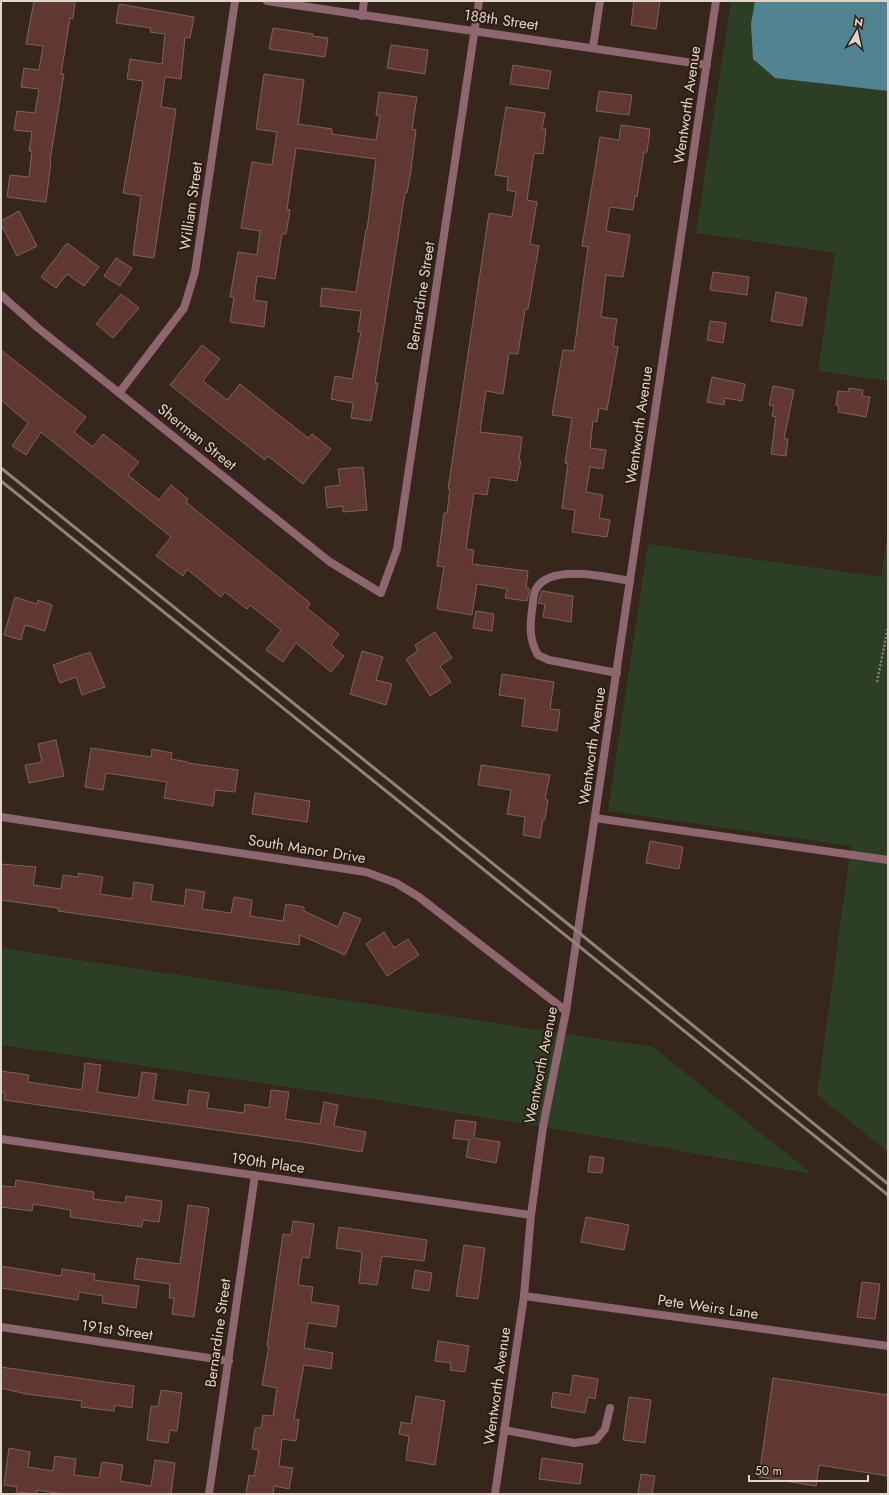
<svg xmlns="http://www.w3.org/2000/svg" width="889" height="1495" viewBox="0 0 889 1495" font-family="Jost,sans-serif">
  <rect width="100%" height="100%" fill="#36261b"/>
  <path fill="#2c3f25" d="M731,1h157v380l-70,-10 17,-118 -139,-20z
    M888,531v621l-71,-57 34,-249 -243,-35 40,-267 233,33z
    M1,948l652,99 159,127 -269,-47 -166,-27 -376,-55z"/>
  <path fill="#518391" d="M755,1h133v90l-113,-13 -22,-19 -2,-35z"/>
  <path fill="#603831" stroke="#7b635f" d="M34,1h41l-2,18 -3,-1 -9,56h3l-14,87 1,1 -5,40 -39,-5 3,-22 19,2 3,-26h-3l3,-19 -18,-2 3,-19 18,2 4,-24 -18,-2 3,-19 15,2 4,-24 -17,-2z
    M634,1h26l-4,28 -25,-4z
    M119,4l75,13 -4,21 -5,-1 -4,42 -16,-2 -4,30 15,2 -22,149 -21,-3 8,-59 -18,-3 20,-112 -16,-2 3,-20 32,5 3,-30 -15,-2 1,-4 -35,-5z
    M273,28l40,6 -1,2 16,2 -3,19 -56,-8z
    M391,45l37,5 -3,24 -38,-6z
    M513,65l38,6 -3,18 -38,-5z
    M264,74l40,6 -6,44 34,5v5l44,6 4,-24 -4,-1 3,-23 38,5 -5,32 4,1 -5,40 -4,23h-2l-30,190h3l-7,38 -20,-3 2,-15 -22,-4 4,-23 17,3 9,-47h-3l3,-21 -41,-5 2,-18 34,4 10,-62h1l9,-71 -80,-11 -9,61 3,1 -4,24h-4l-7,45 -18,-3 -3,24 13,2 -3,25 -34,-5 4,-25h-4l8,-45 19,3 3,-24 -19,-3 11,-66 20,3 5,-33 -21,-3z
    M599,91l33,4 -3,20 -33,-4z
    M506,107l39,6 -3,16h4l-3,25 -9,-1 -7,47 10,2 -7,42 9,2 -11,63h-3l-7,45 -9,-1 -6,41 -17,-3 -6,41 42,5 -3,24h2l-4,20 -27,-4 -3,18 -13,-2 -8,56 8,1 -2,14 56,7 -2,17 4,1 -3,12 -22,-3 2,-9 -30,-5 -5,31 -35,-6 7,-42 -7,-1 7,-53h3l3,-24h-2l41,-276 23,4 4,-25 -9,-2 1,-13 -13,-2z
    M621,125l29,4 -3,23h-3l-7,45 -2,-1 -2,14 -23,-3 -4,24 24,4 -7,42 -17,-2 -5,42 16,2 -4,27 5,1 -11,63 -8,-2 -2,14 -4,-1 -3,27 16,2 -3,19 -13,-2 -4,25 17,3 -4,23 11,2 -3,17 -35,-5 3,-22 -13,-2 6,-44 -3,-1 7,-45 -20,-3 11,-65 11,1 14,-104 -6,-1 18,-109 19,3z
    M19,211l18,35 -20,10 -16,-32v-3z
    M67,243l32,24 -15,19 -17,-12 -11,14 -15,-11z
    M116,258l16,10 -12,18 -16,-10z
    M713,272l36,5 -2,18 -37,-5z
    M776,292l31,6 -5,28 -31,-5z
    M121,294l18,14 -26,30 -17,-14z
    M710,321l16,2 -3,20 -16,-3z
    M202,345l18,14 -17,22 24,19 13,-16 68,54 4,-4 19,15 -28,35 -35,-28 -3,4 -95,-75z
    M1,350l85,67 -12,15 19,15 10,-13 36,28 -11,13 31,25 12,-15 17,14 -2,3 124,101 -3,5 32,26 -8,11 13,11 -13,16 -35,-29 -13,19 -17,-12 15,-20 -31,-25 -3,4 -22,-17 -4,5 -34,-28 -4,7 -27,-20 15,-19 -130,-105 -15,23 -14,-9 16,-23 -27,-23z
    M712,377l33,7 -3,17 -17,-3 -1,7 -17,-3z
    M773,386l21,4 -10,49h4l-2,17 -15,-2 5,-37 -4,-1 2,-10 -5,-1z
    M849,388l14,2 -1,6 8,1 -4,20 -28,-5 1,-6 -3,-1 2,-14 10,1z
    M363,467l4,43 -24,2v-6l-16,2 -2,-21 15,-2 -2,-16z
    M542,591l31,5 -2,26 -28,-5 2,-13 -7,-1z
    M15,597l22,7 1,-4 14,5 -7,26 -20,-6 -4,15 -17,-5z
    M476,611l18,3 -2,17 -19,-3z
    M435,632l17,26 -12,8 11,16 -21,14 -24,-37 12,-8 -3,-6z
    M362,651l21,6 -7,23 16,4 -6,21 -36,-11z
    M90,652l15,35 -23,8 -6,-18 -16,6 -7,-18z
    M502,674l52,8 -4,27 10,1 -3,21 -35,-5 3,-27 -26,-4z
    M56,740l8,36 -35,7 -4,-18 17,-3 -4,-18z
    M91,748l60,9 1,-8 20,4 -1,6 17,3v1l50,7 -3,22 -20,-2 -2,16 -18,-3 -31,-5 3,-16 -61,-9 -3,17 -18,-3z
    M481,765l69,10 -5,24 3,1 -3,19h-2l-3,19 -17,-3 2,-18 -18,-3 4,-24 -33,-5z
    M255,793l55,8 -3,21 -55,-8z
    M650,841l33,6 -4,22 -33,-6z
    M1,864l35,3 -3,18 28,4 2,-14 15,2v-4l25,4 -3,17 32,5 2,-17 19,3 -2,16 33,5 2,-17 19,3 -3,17 29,4 3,-16 18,3 -2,16 33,5 3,-17 18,3v4l34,16 6,-15 17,7 -16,36 -45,-20 -1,10 -241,-34v-3l-57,-8z
    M384,932l10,16 14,-9 11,16 -32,21 -21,-32z
    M85,1063l16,2 -4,27 41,6 4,-26 15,2 -4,26 34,5 2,-15 20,3 -2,15 37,5 1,-9 24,4 2,-18 18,2 -4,27 35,5 4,-22 14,3 -4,21 32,6 -4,20 -53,-9 -305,-43 1,-7 -4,-1v-21l28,4 -1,7 54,8z
    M456,1120l20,2 -2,16 26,4 -4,21 -30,-6 3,-17 -16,-2z
    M590,1156l14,2 -2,15 -14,-1z
    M16,1180l78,12 -1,7 32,4 1,-7 36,5 -3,21 -16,-2 -1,7 -72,-10 1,-7 -38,-6 -1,7 -31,-4v-21l14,1z
    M188,1205l21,3 -15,109 -22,-3 2,-16h-5l1,-14 -36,-5 3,-21 43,6z
    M586,1217l43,8 -5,25 -43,-8z
    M293,1221l21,3 -5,34 -7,-1 -4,28 15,2 -2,15 28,4 -3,21 -28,-4 -4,25 29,5 -2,16 -27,-4 -10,54 5,1 -3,21 -14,-2 -3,27 14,2 -4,21 -15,-3 -1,8h-27l3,-19 5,1 5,-26 -7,-1 3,-21h6l2,-13 10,1 4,-28 -15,-3 7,-39h-2l16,-112 8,1z
    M339,1227l88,13 -3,21 -42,-5 -5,29 -18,-2 3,-31 -26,-4z
    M464,1245l21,3 -7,51 -22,-3z
    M1,1266l60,10 1,-7 33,5 -1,6 45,6 -3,22 -34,-5 1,-7 -24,-4 -1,8 -77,-12z
    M415,1270l17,3 -3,18 -17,-3z
    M862,1282l18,2 -5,35 -18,-2z
    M438,1341l31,5 -4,26 -15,-2 1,-7 -16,-2z
    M1,1367l133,19 -2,22 -17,-3 -1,6 -33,-4 1,-6 -56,-7 -25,-6z
    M573,1375l25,4 -3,20 -7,-2 -3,16 -34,-6 2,-15 17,3z
    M773,1378l115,17v81l-69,-11 -3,21 -57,-9z
    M161,1390l21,3 -5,38 -7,-1 -2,13 -21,-3 4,-34 7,1z
    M416,1396l29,5 -10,64 -29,-5 3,-24 -10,-2 2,-12 10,2z
    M629,1397l22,3 -6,43 -22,-3z
    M9,1448l21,4 -2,15 25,4 2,-15 21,3 -2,16 25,3 3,-16 21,3 -3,16 31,5 4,-26 20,3 -4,31h-108l-26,-4v4l-21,-2 1,-5 -13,-2z
    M542,1458l41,6 -3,20 -41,-5z
    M641,1474l14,2 -3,18h-14z"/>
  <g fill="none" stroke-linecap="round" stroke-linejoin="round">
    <path stroke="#8c7f76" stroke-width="2.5" stroke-dasharray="2 2" stroke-linecap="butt" d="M877,682l11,-55"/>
    <path stroke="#8e6670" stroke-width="8" d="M362,16l2,-15
      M593,47l7,-46
      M617,673l-68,-13 -11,-5c-9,-16 -8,-28 -6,-45 1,-7 1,-15 4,-21 14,-26 71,-12 94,-8
      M595,818l293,42
      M504,1430l70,13 22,-3 9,-11 5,-21"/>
    <path stroke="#8e6670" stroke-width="8" d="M267,1l440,64
      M1,295l37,33 292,234 51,31 16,-44 82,-548
      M119,393l65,-85 11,-36 40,-271
      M1,817l365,55 30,11 23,14 147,114
      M1,1139l530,76
      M524,1296l364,50
      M1,1327l228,34
      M209,1494l46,-319"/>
    <path stroke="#8e6670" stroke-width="8" d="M495,1494l29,-198 7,-81 12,-88 23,-116 150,-1010"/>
    <path stroke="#908379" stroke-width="3" d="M1,468l577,464 310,252
      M1,481l887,714"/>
  </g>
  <g text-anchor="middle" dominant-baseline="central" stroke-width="4" stroke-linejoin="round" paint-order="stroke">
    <g font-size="15" fill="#dfd5cd" stroke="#2c1c11">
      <text transform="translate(501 20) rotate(8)">188th Street</text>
      <text transform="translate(687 105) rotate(-82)">Wentworth Avenue</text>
      <text transform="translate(191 206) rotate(-82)">William Street</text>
      <text transform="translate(421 296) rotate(-81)">Bernardine Street</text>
      <text transform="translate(639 425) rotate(-82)">Wentworth Avenue</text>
      <text transform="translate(197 437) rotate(39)">Sherman Street</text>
      <text transform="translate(592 746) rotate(-82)">Wentworth Avenue</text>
      <text transform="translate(307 849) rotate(9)">South Manor Drive</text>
      <text transform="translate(541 1065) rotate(-79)">Wentworth Avenue</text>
      <text transform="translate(268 1163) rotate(8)">190th Place</text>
      <text transform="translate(708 1307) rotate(8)">Pete Weirs Lane</text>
      <text transform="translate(117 1330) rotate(8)">191st Street</text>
      <text transform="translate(218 1333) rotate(-82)">Bernardine Street</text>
      <text transform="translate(497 1386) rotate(-82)">Wentworth Avenue</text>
    </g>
  </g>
  <rect width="889" height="1495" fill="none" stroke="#dfd5cd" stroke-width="4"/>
  <g transform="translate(857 32) rotate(9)" stroke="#2c1c11" stroke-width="3" paint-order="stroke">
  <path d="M0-3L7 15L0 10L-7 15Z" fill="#dfd5cd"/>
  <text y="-6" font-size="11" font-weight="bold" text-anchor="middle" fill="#dfd5cd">N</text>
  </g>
  <path d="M749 1475v6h119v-6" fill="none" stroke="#dfd5cd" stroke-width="2"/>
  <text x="755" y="1475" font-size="12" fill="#dfd5cd" stroke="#2c1c11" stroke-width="3" paint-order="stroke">50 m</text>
</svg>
